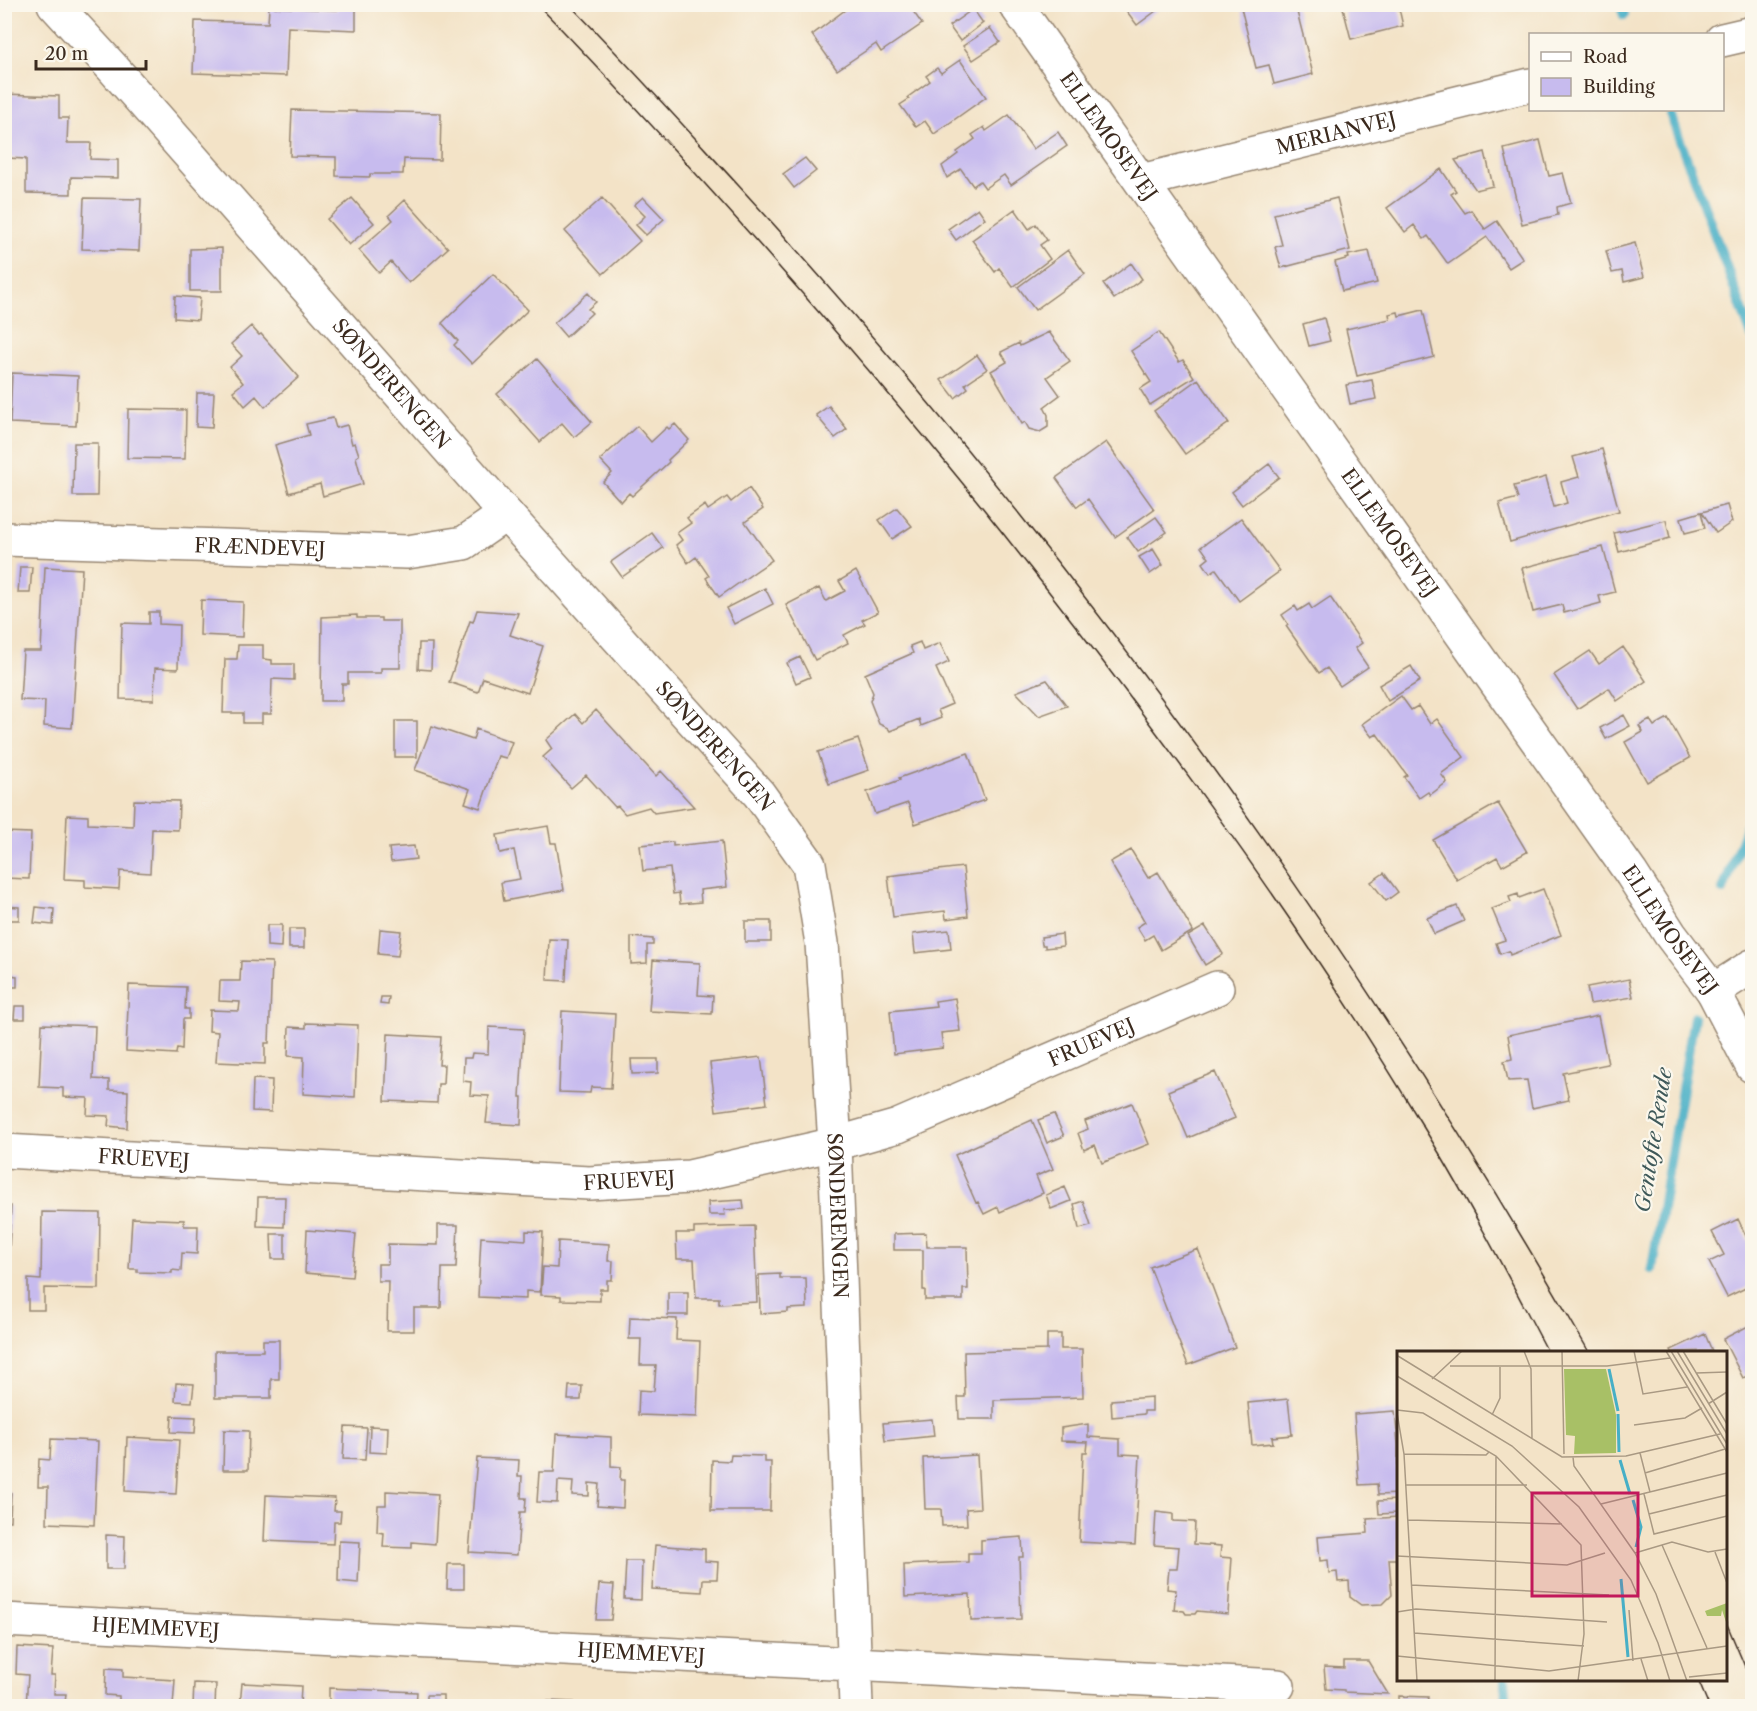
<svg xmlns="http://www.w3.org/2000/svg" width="1757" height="1711" viewBox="0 0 1757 1711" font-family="'Libre Caslon Text',serif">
  <rect width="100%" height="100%" fill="#fbf7ec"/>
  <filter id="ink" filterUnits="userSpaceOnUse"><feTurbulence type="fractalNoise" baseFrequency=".0167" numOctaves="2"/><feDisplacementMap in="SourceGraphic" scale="12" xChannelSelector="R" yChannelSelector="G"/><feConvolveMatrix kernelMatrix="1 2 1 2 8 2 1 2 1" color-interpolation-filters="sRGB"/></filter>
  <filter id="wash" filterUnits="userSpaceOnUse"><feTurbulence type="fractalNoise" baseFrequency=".008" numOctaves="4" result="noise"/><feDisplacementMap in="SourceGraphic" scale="24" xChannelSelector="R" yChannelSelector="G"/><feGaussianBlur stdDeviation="1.35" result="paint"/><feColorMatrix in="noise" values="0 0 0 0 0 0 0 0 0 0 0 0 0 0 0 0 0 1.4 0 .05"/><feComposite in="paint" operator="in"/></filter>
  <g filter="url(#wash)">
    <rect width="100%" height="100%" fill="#f3e3c7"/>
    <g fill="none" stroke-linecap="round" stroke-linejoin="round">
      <path stroke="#47afc6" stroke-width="10" d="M1620,4l4,11
        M1671,116l81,220
        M1723,890l29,-78
        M1652,1269l42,-252
        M1505,1680l2,26"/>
    </g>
    <g id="blocks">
      <path fill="#c7bbee" d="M337,4h19v26l-68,-3 -2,49 -93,-3 2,-52 73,2 1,-16 68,3z
        M853,4l3,3 4,-3h48l14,20 -41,28 -5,-8 -39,26 -25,-35z
        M1240,4h55l18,70 -39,10 -5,-19 -13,3z
        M1342,4h56l5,22 -52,13z
        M1122,5h42l-27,20z
        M973,9l10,14 -23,18 -11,-15z
        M990,28l10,14 -27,18 -10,-14z
        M960,60l26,37 -52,37 -9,-13 -9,6 -16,-22 9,-6 -1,-2 22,-16 -4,-5 11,-8 4,5z
        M4,94l55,2v22h9l-1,25h24l-1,16 28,1v18l-47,-1v17l-45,-1v-34l-19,-1 1,-14h-4z
        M292,110l149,3 -1,47 -36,-1 -1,15h-33v3l-34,-1v-19l-46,-1z
        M1009,115l24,34 25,-17 9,14 -56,39 -7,-10 -19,13 -5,-7 -7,5 -12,-17 -14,9 -5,-12 16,-12 -1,-2 18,-13 -3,-4 12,-8 2,4z
        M1540,140l9,36 14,-3 8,30 -14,4 1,8 -36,9 -18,-75z
        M1485,152l8,34 -17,4 -21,-30z
        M805,158l11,13 -22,17 -11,-14z
        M1441,169l15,22 -5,3 14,19 6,-3 14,19 12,-8 26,38 -14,9 -22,-31 -39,27 -20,-28 -4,3 -10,-14 -9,7 -18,-24z
        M643,197l21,22 -18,16 -10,-10 9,-9 -11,-11z
        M84,198l57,1 -2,52 -57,-2z
        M352,198l22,25 -25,22 -22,-26z
        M602,198l38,43 -37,33 -38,-43z
        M1337,198l13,52 -69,18 -6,-21 7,-2 -8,-31z
        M405,200l43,48 -39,35 -18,-21 -12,11 -20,-23 34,-30 -4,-5z
        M978,208l7,10 -29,22 -8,-11z
        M1015,209l14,20 7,-5 11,16 -7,5 10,14 -37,28 -14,-19 -4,4 -23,-32z
        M1635,243l9,34 -20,5 -2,-11 -10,2 -6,-22z
        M222,248v43h-32v-42z
        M1068,250l17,24 -50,36 -17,-23z
        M1369,251l8,32 -35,8 -7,-29 14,-4 -1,-3z
        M1131,263l11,16 -28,20 -11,-15z
        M493,274l35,36 -56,54 -18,-19 4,-4 -16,-18z
        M588,293l8,9 -8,7 4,4 -26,24 -12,-14z
        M175,296l25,2 -2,22 -24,-2z
        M1423,310l11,47 -77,19 -11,-47 44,-10 -1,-5 9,-2 1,4z
        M1324,318l6,23 -21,5 -6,-22z
        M251,326l8,9 2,-1 38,43 -34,30 -9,-11 -11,10 -12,-15 10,-8 -13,-16 12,-11 -11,-12z
        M1049,332l21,29 -23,16 13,18 -16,12 4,8v12l-8,5 -11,-3 -4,-7 -3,2 -31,-53 16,-9 -6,-10 18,-9 1,3z
        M1159,332l20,30 4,-2 11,17 -44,28 -10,-16 11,-7 -20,-31z
        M977,355l10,14 -22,15 3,4 -13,10 -14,-18z
        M537,359l55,63 -18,15 -12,-14 -22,19 -43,-48z
        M12,373l66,3 -2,50 -66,-3z
        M1198,379l31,44 -44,31 -31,-43z
        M1372,380l4,19 -26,5 -4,-19z
        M197,393h17l-2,35 -16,-1z
        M829,406l18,23 -12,9 -19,-23z
        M128,409l58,1 -1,49 -58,-1z
        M333,418l3,10 11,-3 5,19 3,-1 4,12 -3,2 7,27 -40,12 -3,-12 -31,9 -14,-48 34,-10 -3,-11z
        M675,424l14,16 -21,20 1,2 -37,34 -3,-3 -8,9 -18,-20 9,-9 -12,-13 37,-34 14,16 16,-15 2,2z
        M1106,442l48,67 -39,28 -27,-38 -11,8 -21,-29z
        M74,443h24l-1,53h-24z
        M1602,449l17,62 -109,31 -11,-39 19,-5 -4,-12 32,-9 8,30 13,-4 -6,-21 18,-5 -6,-20z
        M1269,464l10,13 -37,28 -10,-13z
        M749,488l14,21 -18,13 27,38 -53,37 -13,-19 3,-2 -13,-19 -8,6 -12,-18 6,-5 -5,-7 14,-10 -4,-5 18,-13 3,5 19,-13 4,5z
        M1727,505l5,17 -16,11 -14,-21z
        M897,508l15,18 -20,13 -13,-19z
        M1701,512l4,16 -20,5 -4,-15z
        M1156,517l11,15 -29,20 -11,-15z
        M1241,518l39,53 -41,30 -23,-32 -6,4 -7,-10 6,-5 -8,-11z
        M1666,520l4,18 -51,14 -5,-19z
        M652,533l11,15 -41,29 -11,-15z
        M1603,547l12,45 -16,4 2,7 -37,10 -2,-8 -29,7 -11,-44z
        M1153,549l10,16 -13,9 -11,-17z
        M20,567h12l-2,26h-12z
        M45,567l37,2 -10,159 -28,-2 1,-25 -25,-1 3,-49h18z
        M856,571l22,41 -16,8 3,4 -21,11 4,8 -33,17 -29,-55 33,-17 7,13 19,-10 -6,-10z
        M765,588l8,16 -39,20 -8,-16z
        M1330,597l32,46 -7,5 13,19 -28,19 -13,-18 -8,5 -33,-47 2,-2 -6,-9 13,-9 3,5 11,-7 3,5z
        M201,600l42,2 -1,35 -42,-2z
        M477,610l41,3 -8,22 33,11 -15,47 -45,-15 -5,14 -29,-10 21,-61 3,1z
        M149,612h10v12l20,1 -1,44 -23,-1 -1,32 -34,-1 2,-76 27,1z
        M357,615v3h24v3h19v47h-19v5h-33v11h-6v17h-21l1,-84z
        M920,642l3,8 17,-7 9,19 -13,6 16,36 -14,6 3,8 -20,8 -2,-7 -29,12 -2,-3 -9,-4 -9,-23 3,-8 -8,-19 48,-21 -3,-7z
        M419,643h13l-1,27 -13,-1z
        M238,645h25v14l9,1v4h22v16l-22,-1 -1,35h-9v9h-19v-10h-20l2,-54h12z
        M1623,647l23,34 -29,20 -8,-13 -32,21 -23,-34 36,-24 9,13z
        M800,657l10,20 -14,6 -9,-20z
        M1411,666l9,15 -32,20 -9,-16z
        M1047,680l20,26 -28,10 -23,-24z
        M1401,696l10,14 7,-4 12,18 7,-5 27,38 -23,17 6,8 -17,13 -2,-3 -9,6 -15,-21 3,-2 -30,-41 -5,3 -10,-13z
        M596,710l60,66 5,-5 33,36 -40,6 -5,-6 -24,7 -7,-8 -3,1 -29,-32 -15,13 -28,-31 9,-8 -6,-9 29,-26 8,9z
        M1624,715l6,11 -24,13 -6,-11z
        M1668,718l22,40 -43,24 -22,-40 18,-10 -4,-6 11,-6 4,6z
        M395,721h22v36h-22z
        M432,726l41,14 3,-11 36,13 -6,16 -8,-2 -18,52 -15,-5 5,-14 -55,-19z
        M858,739l11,31 -40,14 -11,-32z
        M968,753l17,47 -70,24 -7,-21 -33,11 -8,-22 33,-12 -1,-2z
        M134,800l45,1 -1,29 -26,-1 -2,44 -30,-2 -1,18 -34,-2v-7l-21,-1 3,-64 21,1v8l45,2z
        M1498,803l29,49 -25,14 -5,-9 -40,23 -24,-40z
        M548,826l3,17h5l8,47 -60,11 -3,-19 19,-3 -6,-29 -14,3 -3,-18z
        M4,832l27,1 -2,46 -25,-1z
        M722,841l5,46 -27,3 1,12 -21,2 -1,-11 -6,1 -3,-26 -27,3 -3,-26 33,-3v4z
        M414,846l2,13 -25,3 -2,-14z
        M1131,850l17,28 10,-6 35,59 -32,19 -8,-15 -8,5 -8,-13 8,-5 -35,-60z
        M963,867l5,49 -22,3 -1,-8 -52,6 -5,-41z
        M1384,873l14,19 -12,9 -15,-19z
        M1543,889l18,46 -51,20 -1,-4 -9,3 -4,-11 9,-3 -13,-31 19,-7 -2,-5 9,-3 1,4z
        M4,906l15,1v13h-15z
        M1457,906l7,15 -30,13 -7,-16z
        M36,907l18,2 -1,16 -19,-2z
        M745,921h26v21h-26z
        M267,925h15l-1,22 -14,-1z
        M1205,926l18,28 -18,11 -17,-29z
        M289,929h15v19h-15z
        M380,929l21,2 -3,25 -20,-2z
        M949,930l2,19 -36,4 -2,-19z
        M1062,934l1,12 -18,2v-3h-3l-1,-8z
        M631,937l22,2v6h-6v18l-16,1z
        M549,939l19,1 -2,41 -19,-1z
        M4,958h6v17l7,1v11h-9l-2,38h-2z
        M653,960l47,3 -2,32 15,1 -1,18 -63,-3z
        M241,961l31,1 -3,81h-4v21l-49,-2 2,-30 -9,-1 1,-21 29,1 1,-9 -21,-1 1,-20h20z
        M1629,979l4,18 -43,7 -3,-17z
        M129,985l57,2 -1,22h4v10h-6l-1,30 -5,-1 -1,6 -50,-3z
        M381,997h8l-1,8 -8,-1z
        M955,998l5,33 -19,2 2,15 -49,6 -4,-43 46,-5 -1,-5z
        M15,1006h10v13h-11z
        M562,1011l53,3 -4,74 -20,-1 -1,6 -31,-1z
        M1598,1016l10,48 -45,9 6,27 -37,8 -5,-28 -19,1 -4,-20 8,-2 -4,-24z
        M306,1023l52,2 -3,72 -52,-3 1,-37 -16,-1 1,-29 17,1z
        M42,1024l53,2 -2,53 16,1v10l19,1 -1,37 -19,-2 1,-10 -22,-1 1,-17 -25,-1v-9l-24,-1z
        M489,1027l35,2 -4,68h2l-1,28 -35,-2 3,-27 -19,-1 1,-13 -8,-1 1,-23h7l1,-5 16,1z
        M388,1034l53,3 -2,28h5l-1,19h-5l-1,19 -52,-2z
        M761,1057l6,47 -51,7 -6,-48z
        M631,1059h27v14l-26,1z
        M1215,1072l20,46 -47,20 -20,-47z
        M253,1079l19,1 -1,32 -19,-1z
        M1132,1103l17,41 -47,19 -7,-18 -11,5 -6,-17 10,-4 -3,-8z
        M1054,1114l10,22 -17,7 -9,-23z
        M1032,1120l21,49 -17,7 7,17 -43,19 -2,-5 -14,7 -6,-12 -2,1 -21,-48z
        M1065,1187l6,14 -20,8 -5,-14z
        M258,1197h27l-1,30 -27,-1z
        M743,1200l1,9 -20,1 1,5h-16l-1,-13z
        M1083,1201l8,25 -12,3 -5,-25z
        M4,1206h7l-4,92h-3z
        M42,1212l58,1 -1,76 -55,-1v22h-16v-31l13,1z
        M132,1218l52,2v6h14l-1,28 -15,-1 -1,18 -9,-1v3l-35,-1v-3h-8z
        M1738,1219l14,30v36l-25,12 -18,-35 15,-7 -12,-23z
        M438,1225h20l-2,43h-14l-1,40h-27v23h-27l1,-50h-10v-17h10v-20l50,1z
        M754,1226l3,76 -38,2v-6h-23l-2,-39h-17l-1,-26h18v-5z
        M307,1230l49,4 -4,43 -47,-4z
        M526,1231l17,1 -3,60 -14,-1v8l-48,-2 3,-60 45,3z
        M926,1233l1,14h40l1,42h-5v11h-38v-10h-2v-40h-29v-16z
        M271,1234h14v25h-13z
        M558,1241l51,3 -1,17h5l-1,19h-5v9h-7v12l-39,-1v-4l-20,-1 2,-28 14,1z
        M1198,1249l37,98 -47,18 -38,-98z
        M780,1274v4h26l1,30 -19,1v3l-28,2 -1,-39z
        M668,1292h20v23h-20z
        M630,1317l47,2 -1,21 24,1 -3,76 -59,-2 1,-25 15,1 2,-26h-16l1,-26h-12z
        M1752,1324v50l-9,4 -20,-39z
        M1047,1334h14v15h21l1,48 -89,3v19h-35l-1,-22h7l-1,-45 83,-2z
        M1705,1334l7,17 -40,1 -1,-2z
        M263,1340h16v39h-8v19h-56v-47h48z
        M176,1383l18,1 -2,18 -17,-1z
        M569,1386h13l-1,14h-13z
        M1152,1397v14h-8v3l-32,3 -1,-17z
        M1288,1399l4,36 -20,2 1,6 -21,2 -4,-42z
        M1395,1411l3,34v49l-20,1 -1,-11 -18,1 -5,-71z
        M172,1416l24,1 -1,16 -24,-1z
        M932,1419l2,17 -49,5 -2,-18z
        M1088,1424v13l32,2v15l20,1 -5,90 -56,-3 4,-90h4l1,-10 -27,-1v-13z
        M370,1426l18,1 -1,26 -18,-1z
        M345,1427l22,1 -2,32 -22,-1z
        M224,1430l25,1 -1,39h-25z
        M556,1434l55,3v29l10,1 -1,13h4l-1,28 -26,-2 2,-22 -10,-1v13l-17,-1 1,-13 -15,-1 -1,22 -20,-1 2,-30h15z
        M127,1437l52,3 -3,54 -51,-3z
        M51,1439l47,2 -4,84 -47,-2 1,-36h-10l1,-28 11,1z
        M731,1455l33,1v6h7l-1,49h-59l1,-51 18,1z
        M977,1455l3,53 -14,1 1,16 -25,1 -1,-17h-16l-2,-51z
        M477,1458l42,2 -1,16h4l-1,22h5l-1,14h-5l-3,43 -48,-3z
        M386,1491l52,3 -3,50 -23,-2v6l-29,-1 1,-14 -7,-1 1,-27h8z
        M4,1492l7,1 -1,28h-6z
        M266,1495l69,3 -1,13h7l-1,11h-6l-1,22 -69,-3z
        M1398,1500v13l-19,1 -1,-13z
        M1156,1512l17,2v7l22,1 -1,22 27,2 -1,11 12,1 -4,56 -31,-3 -2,3h-9l-2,-3 -10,-1 2,-20 -9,-1 2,-20h8l2,-22 -25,-2z
        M1398,1517v42h-9l3,36 -9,9 -22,1 -11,-8 -1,-16 -11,1 -1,-10 -8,1 -1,-13 -8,1 -2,-24 50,-4 -1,-14z
        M106,1535l19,1 -1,33h-18z
        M1022,1537l1,20h-4l2,62 -50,2 -1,-27 -65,3 -1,-32 64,-3v-9h13v-13z
        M339,1541l21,1 -2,41 -20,-2z
        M655,1545l50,4v12l13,1 -1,17h-14l-1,13 -50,-3z
        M626,1561h16l-1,39 -17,-1z
        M448,1564h16v25h-17z
        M599,1584l15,1 -3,35h-15z
        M17,1647l36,2 -2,26h4l-1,19h12l-1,9 25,1v2h-64l2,-31 -12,-1z
        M1344,1661h24l20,33 -44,-2v-2l-18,-1 -2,-22 20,1z
        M106,1668l17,1v8l52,3 -2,26h-54v-10l-14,-1z
        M194,1683l22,1 -1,22h-22z
        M242,1683l59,3 -1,20h-60z
        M329,1688l88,4 -1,14h-87z
        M427,1695h16v11h-16z
        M1399,1696l29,1 -1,9h-28z
        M548,1701l26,1v4h-26z"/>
    </g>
  </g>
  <g filter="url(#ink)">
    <use href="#blocks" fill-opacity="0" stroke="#978672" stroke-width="1.5"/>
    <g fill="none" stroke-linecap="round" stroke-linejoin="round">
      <g stroke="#978672" stroke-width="36">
        <g id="minor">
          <path id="s1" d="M54,4l57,62 395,448 253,280 50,70 13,79 13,201 21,562"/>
          <path id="s2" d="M1015,4l616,869 39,61 43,57 39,75"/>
          <path d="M1722,40l30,-7"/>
          <path id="s3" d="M1141,181l389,-96"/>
          <path id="s4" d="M4,539l403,13 57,-9 42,-29"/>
          <path d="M1713,991l39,-25"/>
          <path id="s5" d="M4,1151l585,32 100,-6 146,-33 63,-18 319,-138"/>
          <path id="s6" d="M4,1620l1274,66"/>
        </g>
      </g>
      <use href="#minor" stroke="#fff" stroke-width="33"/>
      <path stroke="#3b2a1e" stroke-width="1.5" d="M537,4c48,49 94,99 140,149 105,115 207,233 305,354 155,194 305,395 434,608 48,77 90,157 132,237
        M569,4c58,59 113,120 169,181 325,356 612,748 851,1167
        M1726,1622l26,61
        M1698,1680l11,26"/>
    </g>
  </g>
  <g text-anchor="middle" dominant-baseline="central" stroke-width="4.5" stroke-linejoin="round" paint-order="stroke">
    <g font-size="20" fill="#3b2a1e" stroke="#fbf7ec">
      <text stroke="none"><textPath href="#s3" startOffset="201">MERIANVEJ</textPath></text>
      <text stroke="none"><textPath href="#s2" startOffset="162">ELLEMOSEVEJ</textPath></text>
      <text stroke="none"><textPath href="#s1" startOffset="508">SØNDERENGEN</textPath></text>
      <text stroke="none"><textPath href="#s2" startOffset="648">ELLEMOSEVEJ</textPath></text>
      <text stroke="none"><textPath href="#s4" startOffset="256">FRÆNDEVEJ</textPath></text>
      <text stroke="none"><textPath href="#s1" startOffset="994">SØNDERENGEN</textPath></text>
      <text stroke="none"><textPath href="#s2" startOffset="1134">ELLEMOSEVEJ</textPath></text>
      <text stroke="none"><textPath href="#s5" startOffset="1112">FRUEVEJ</textPath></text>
      <text stroke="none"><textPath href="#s5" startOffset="140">FRUEVEJ</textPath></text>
      <text stroke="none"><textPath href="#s5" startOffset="626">FRUEVEJ</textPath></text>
      <text stroke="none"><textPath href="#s1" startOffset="1498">SØNDERENGEN</textPath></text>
      <text stroke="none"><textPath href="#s6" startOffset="152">HJEMMEVEJ</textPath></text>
      <text stroke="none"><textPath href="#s6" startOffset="638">HJEMMEVEJ</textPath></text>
    </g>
    <g font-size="21" font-style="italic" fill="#3f5959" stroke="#fbf7ec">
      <text transform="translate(1653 1140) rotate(-81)">Gentofte Rende</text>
    </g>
  </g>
  <g transform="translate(1397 1351)">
    <rect width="330" height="330" fill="#f3e3c7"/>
    <path d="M167,18h42l10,46v38l-42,1 1,-18 -9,-1zM330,252v22l-5,-15 -1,6h-14l-2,-5z" fill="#a8c066"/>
    <path fill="none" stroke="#47afc6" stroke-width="3" d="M212,18l9,42M221,63l1,38M223,109l10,34M236,149l8,27 -5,20M224,228l7,78"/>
    <path fill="none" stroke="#a99983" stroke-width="1.5" d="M127,0l7,18 1,70M165,0l2,103M237,0l9,43 44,-7M269,0l61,101M274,0l56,93M280,0l50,83M286,0l44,73M1,5l164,101 64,-1 94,-22M53,15h157l63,-8M299,22l31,-1M0,25l115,70 67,61 52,73 27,63 12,38M35,28l30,-28M311,53l19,-12M0,59l26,3 73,43 85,89 3,89 -6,47M0,62l7,41 13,227M95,64l8,-17v-31M237,74l51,-7 17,-10M243,102l10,39M7,103l82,1 3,-3M176,106l1,9 61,87 21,41 31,87M248,122l80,-24M8,134h122M247,143l10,40 73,-18M204,153l126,-31M252,163l78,-19M11,169l154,4M265,194l45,103M318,201l12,31M238,202l37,-11 36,10 19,-3M0,205l170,9 38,-12M14,234l198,10M232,259l4,51M0,261l19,-3 191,13M17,282l170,13M0,305l152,15 178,-25M244,308l7,22M292,326l38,-4M98,330l1,-225"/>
    <path fill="#c2185b" fill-opacity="0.15" stroke="#c2185b" stroke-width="3" d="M135,142h106v103h-106z"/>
    <rect width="330" height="330" fill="none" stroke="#3b2a1e" stroke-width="3"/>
  </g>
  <rect width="1757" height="1711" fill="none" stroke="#fbf7ec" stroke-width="24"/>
  <rect x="1529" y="33" width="195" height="78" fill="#fbf7ec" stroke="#aea59a" stroke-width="1.5"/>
  <rect x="1541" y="52" width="30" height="9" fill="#ffffff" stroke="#aea59a" stroke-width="1.5"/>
  <text x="1583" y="63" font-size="18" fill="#3b2a1e">Road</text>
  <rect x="1541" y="78" width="30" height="18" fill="#c7bbee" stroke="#aea59a" stroke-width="1.5"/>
  <text x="1583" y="93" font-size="18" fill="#3b2a1e">Building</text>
  <path d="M36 60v9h110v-9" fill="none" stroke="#3b2a1e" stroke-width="3"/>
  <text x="45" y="60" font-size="18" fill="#3b2a1e" stroke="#fbf7ec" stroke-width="4.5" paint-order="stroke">20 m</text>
</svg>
